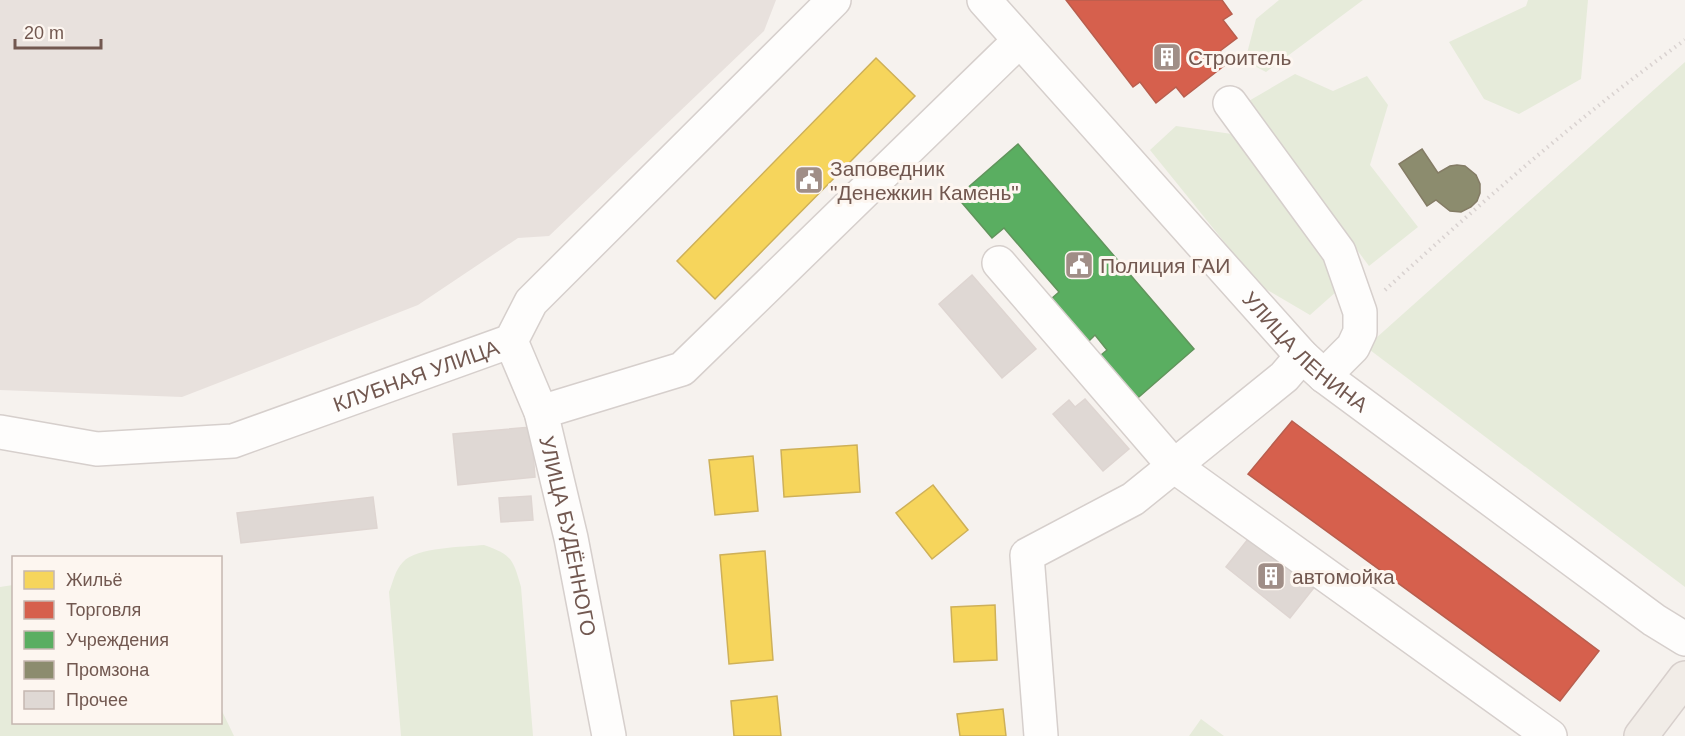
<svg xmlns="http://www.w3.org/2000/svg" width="1685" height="736" viewBox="0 0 1685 736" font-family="Arial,sans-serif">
  <rect width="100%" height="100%" fill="#f6f2ee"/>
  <path fill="#e8e1dd" d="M0,0h776l-12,31 -215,205 -31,2 -100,67 -236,92 -182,-7z"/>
  <path fill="#e6ebda" d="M1279,0h84l-97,72 -21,-11 11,-42z
    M1528,0h60l-7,79 -62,35 -35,-15 -35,-57 77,-36z
    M1685,62v525l-319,-240z
    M1295,74l38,17 34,-15 21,29 -18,60 48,62 -49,39 -122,-164z
    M1176,126l56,8 91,115 14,42 -27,24 -51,-30 -109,-135z
    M484,545c28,10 29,14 37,42l12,149h-132l-12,-144c4,-10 6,-22 14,-30 14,-15 60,-15 81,-17z
    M13,585l1,137h206l1,-13 13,27h-234v-149z
    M1201,719l23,17h-35z"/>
  <path fill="#f6d55c" stroke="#ceb058" stroke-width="1.5" d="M876,58l39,38 -200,203 -38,-38z
    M857,445l3,47 -76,5 -3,-47z
    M753,456l5,55 -43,4 -6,-55z
    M933,485l35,45 -36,29 -36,-46z
    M765,551l8,109 -44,4 -9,-109z
    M995,605l2,55 -43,2 -3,-55z
    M777,696l4,40h-47l-3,-35z
    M1003,709l3,27h-46l-3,-22z"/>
  <path fill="#d6604d" stroke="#b85e4e" stroke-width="1.5" d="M1066,0h156l10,14 -9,6 14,18 -17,13 9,11 -45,35 -8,-10 -20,16 -16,-21 -7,5z
    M1292,421l307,230 -39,50 -312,-227z"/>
  <path fill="#5aae61" stroke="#61945c" stroke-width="1.5" d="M1018,144l176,205 -62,54 -37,-43 12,-10 -12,-15 -7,7 -37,-43 8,-7 -55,-64 -12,10 -35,-41z"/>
  <path fill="#8c8c6e" stroke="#847c65" stroke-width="1.5" d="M1422,149l16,24 12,-7 7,-1 8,1 11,9 4,9v9l-3,8 -6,6 -10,5 -11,-1 -14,-11 -9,6 -28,-42z"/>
  <path fill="#dfd8d4" stroke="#ded5d1" stroke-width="1.5" d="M972,275l64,74 -34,29 -63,-74z
    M1085,399l44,50 -26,22 -50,-57 16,-14 6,7z
    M531,427l4,50 -77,8 -5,-51z
    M531,496l2,24 -32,2 -2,-24z
    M373,497l4,31 -136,15 -4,-30z
    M1252,534l64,51 -26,33 -64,-51z"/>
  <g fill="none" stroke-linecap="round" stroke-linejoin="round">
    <g stroke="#d6cfcc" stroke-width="36">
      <g id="minor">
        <path id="s1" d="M984,0l318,356 22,20 330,244 31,19"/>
        <path d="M1230,103l109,149 21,60v20l-7,15 -29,29"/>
        <path d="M999,263l175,203 376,270"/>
        <path id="s2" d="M511,341l30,71 30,126 38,198"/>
        <path d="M541,412l141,-43 337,-328"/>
        <path id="s3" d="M0,432l97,17 136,-8 278,-100 20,-39 303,-302"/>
        <path d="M1041,736l-14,-181 106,-56 151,-122 18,-21"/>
      </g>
    </g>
    <g stroke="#d7cfcc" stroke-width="36">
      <path id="major" d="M1641,736l44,-58"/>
    </g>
    <path stroke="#d9d2d0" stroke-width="4" stroke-dasharray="1.5 4.5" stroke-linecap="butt" d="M1385,290c97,-88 194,-174 300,-250"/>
    <use href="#minor" stroke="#fefdfc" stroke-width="33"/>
    <use href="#major" stroke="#f1ece7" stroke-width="33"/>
  </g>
  <defs>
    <g id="building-square" transform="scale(1.5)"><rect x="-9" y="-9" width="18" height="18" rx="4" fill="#a08e87" stroke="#fdf6f0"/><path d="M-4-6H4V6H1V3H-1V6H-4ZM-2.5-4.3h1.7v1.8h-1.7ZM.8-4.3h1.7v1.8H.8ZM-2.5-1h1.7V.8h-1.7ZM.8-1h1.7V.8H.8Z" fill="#fff"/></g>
    <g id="civic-square" transform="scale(1.5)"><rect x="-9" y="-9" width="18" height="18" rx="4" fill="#a08e87" stroke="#fdf6f0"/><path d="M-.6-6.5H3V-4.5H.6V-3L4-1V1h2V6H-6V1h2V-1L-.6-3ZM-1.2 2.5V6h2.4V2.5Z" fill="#fff"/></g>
  </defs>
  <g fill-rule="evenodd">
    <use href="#building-square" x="1167" y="57"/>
    <use href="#civic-square" x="809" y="180"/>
    <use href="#civic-square" x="1079" y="265"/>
    <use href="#building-square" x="1271" y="576"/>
  </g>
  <g text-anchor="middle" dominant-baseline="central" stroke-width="6" stroke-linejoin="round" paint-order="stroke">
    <g font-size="21" fill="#725850" stroke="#fdf6f0" text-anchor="start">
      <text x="1188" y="57">Строитель</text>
      <text x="830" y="168">Заповедник<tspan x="830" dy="24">"Денежкин Камень"</tspan></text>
      <text x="1100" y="265">Полиция ГАИ</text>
      <text x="1292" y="576">автомойка</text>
    </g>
    <g font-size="21" fill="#725850" stroke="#fdf6f0">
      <text stroke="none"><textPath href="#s1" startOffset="477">УЛИЦА ЛЕНИНА</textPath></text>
      <text stroke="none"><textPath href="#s3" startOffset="429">КЛУБНАЯ УЛИЦА</textPath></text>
      <text stroke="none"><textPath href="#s2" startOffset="204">УЛИЦА БУДЁННОГО</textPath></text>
    </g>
  </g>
  <rect x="12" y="556" width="210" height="168" fill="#fdf6f0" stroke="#c5b7b0" stroke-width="1.5"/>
  <rect x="24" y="571" width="30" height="18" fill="#f6d55c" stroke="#c5b7b0" stroke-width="1.5"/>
  <text x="66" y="586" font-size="18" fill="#725850">Жильё</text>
  <rect x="24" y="601" width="30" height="18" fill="#d6604d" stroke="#c5b7b0" stroke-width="1.5"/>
  <text x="66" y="616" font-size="18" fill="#725850">Торговля</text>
  <rect x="24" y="631" width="30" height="18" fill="#5aae61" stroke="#c5b7b0" stroke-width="1.5"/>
  <text x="66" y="646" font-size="18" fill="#725850">Учреждения</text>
  <rect x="24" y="661" width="30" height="18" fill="#8c8c6e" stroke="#c5b7b0" stroke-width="1.5"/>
  <text x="66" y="676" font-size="18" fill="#725850">Промзона</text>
  <rect x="24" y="691" width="30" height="18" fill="#dfd8d4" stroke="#c5b7b0" stroke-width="1.5"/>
  <text x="66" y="706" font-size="18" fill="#725850">Прочее</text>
  <path d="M15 39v9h86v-9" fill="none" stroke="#725850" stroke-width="3"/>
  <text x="24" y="39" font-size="18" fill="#725850" stroke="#fdf6f0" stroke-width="4.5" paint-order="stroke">20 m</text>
</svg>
